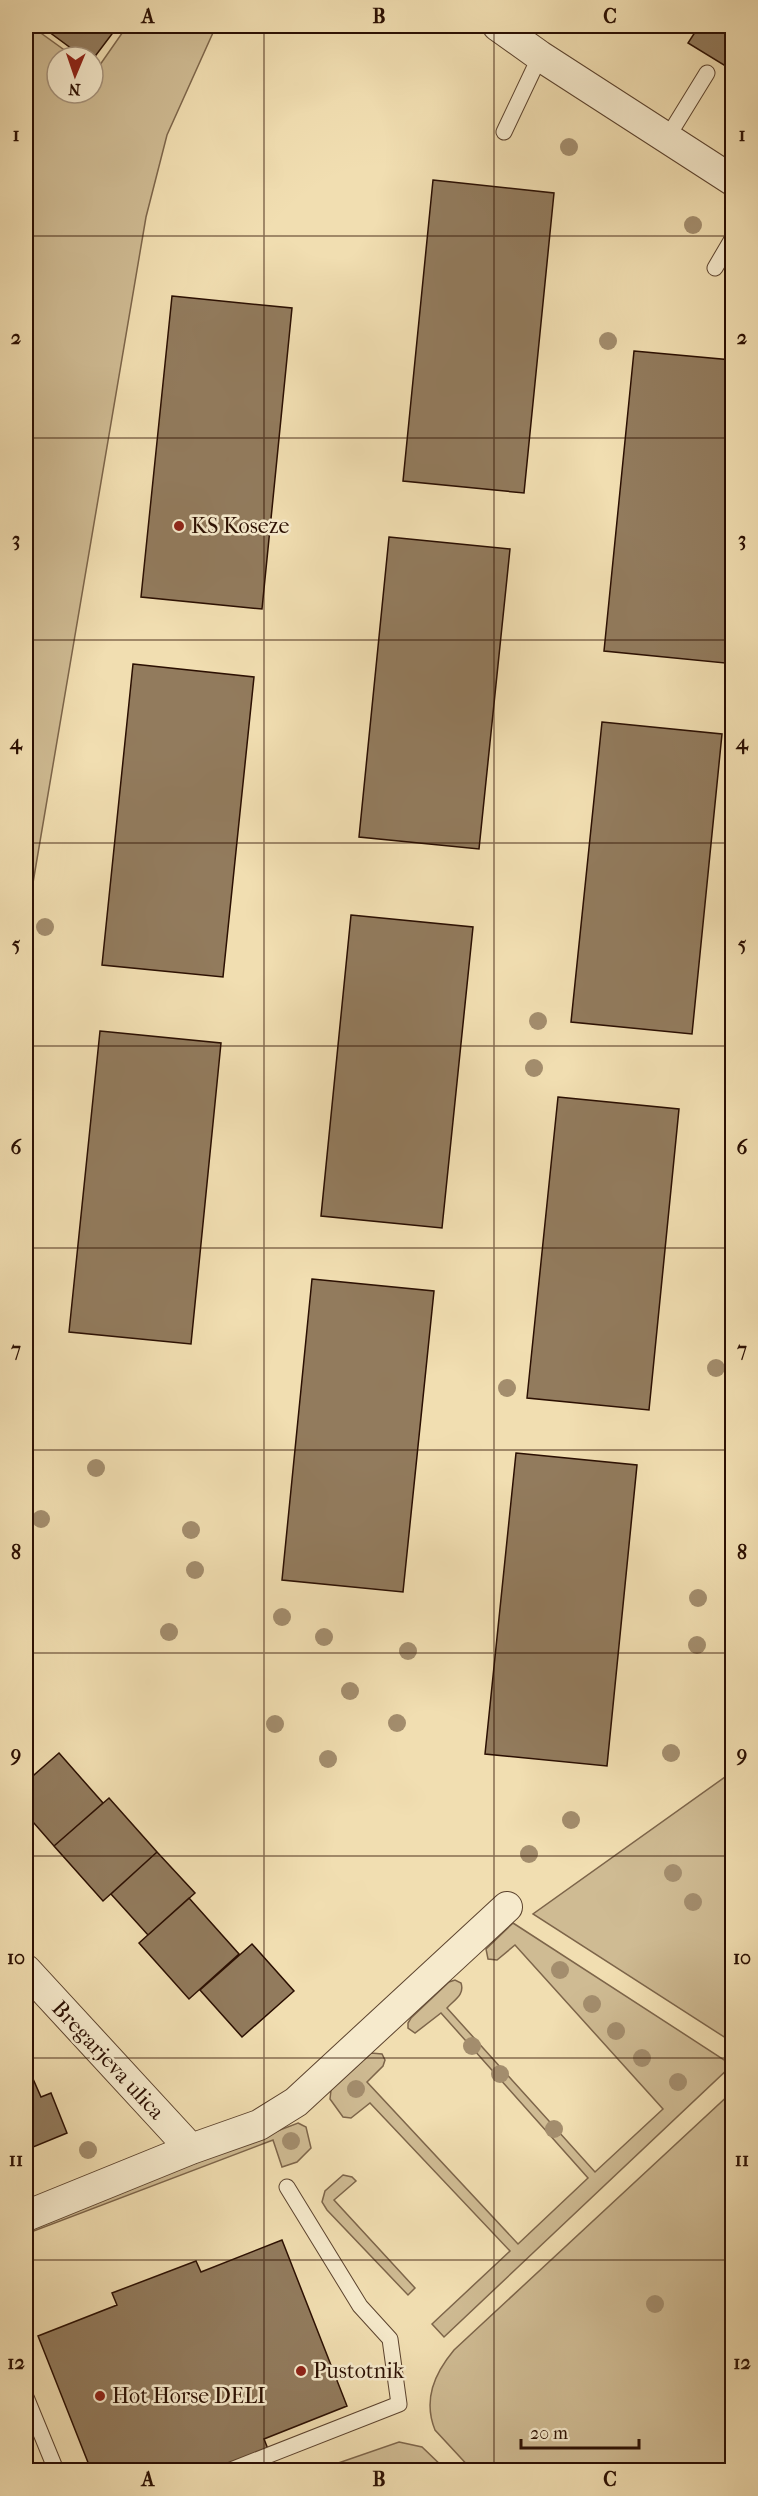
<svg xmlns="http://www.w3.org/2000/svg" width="758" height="2496" viewBox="0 0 758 2496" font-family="'IM FELL French Canon',serif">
  <rect width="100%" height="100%" fill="#f1deb1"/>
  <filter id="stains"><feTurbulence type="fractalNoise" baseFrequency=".00333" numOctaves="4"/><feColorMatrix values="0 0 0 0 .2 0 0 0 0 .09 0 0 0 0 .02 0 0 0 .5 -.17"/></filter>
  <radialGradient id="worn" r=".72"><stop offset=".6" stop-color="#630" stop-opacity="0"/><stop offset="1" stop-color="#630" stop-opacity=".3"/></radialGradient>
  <path fill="#cfbb93" stroke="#7d654a" stroke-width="1.5" d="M26,26h5l43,31h-17v36h36v-22l2,1 32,-46h89l-49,109 -21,82 -120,707z
    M732,1772v270l-199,-128z
    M513,1923l219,142 -288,272 -12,-13 78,-73 -140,-148 -19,15 -8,-1 -13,-18 1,-9 40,-37 11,1 3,6 -2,6 -16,16 151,162 70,-66 -147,-165 -26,20 -7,-5v-5l3,-5 38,-36 6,-2 6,3c4,12 -7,17 -14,25l148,164 68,-63 -148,-164 -18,15 -9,-1 -2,-10z
    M732,2092v324l-6,54h-254l-37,-40c-12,-30 -1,-56 19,-80z
    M298,2123l8,4 5,21 -14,14 -15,5 -9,-27 -247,94v-6z
    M343,2175l9,2 4,4 -22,19 81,88 -7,7 -81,-85 -5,-8 3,-11z
    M399,2442l23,5 24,23h-128z"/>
  <path fill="#927b5d" stroke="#2b0f02" stroke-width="1.5" d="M41,26h77l-25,33v-2h-10z
    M699,26h33v44l-44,-27z
    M433,180l121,13 -30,300 -121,-12z
    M172,296l120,12 -30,301 -121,-12z
    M634,351l98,9v228l-7,75 -121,-12z
    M389,537l121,12 -31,300 -120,-12z
    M133,664l121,13 -31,300 -121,-12z
    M602,722l120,12 -30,300 -121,-12z
    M351,915l122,12 -31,301 -121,-12z
    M100,1031l121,12 -30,301 -122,-12z
    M558,1097l121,12 -30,301 -122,-12z
    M312,1279l122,12 -31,301 -121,-12z
    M516,1453l121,12 -30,301 -122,-12z
    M59,1753l44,50 -49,43 -28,-32v-32z
    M109,1798l48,54 -54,49 -49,-55z
    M157,1852l38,41 -47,42 -37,-41z
    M189,1898l50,56 -50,45 -50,-56z
    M252,1944l42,47 -52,46 -42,-47z
    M30,2072l11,25 10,-4 16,40 -41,17v-77z
    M282,2240l65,166 -83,33 4,10 -53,21h-124l-53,-134 79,-31 -5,-12 84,-32 5,11z"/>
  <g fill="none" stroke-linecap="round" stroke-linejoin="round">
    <g stroke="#5c432e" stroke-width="17">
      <path id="service" d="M504,132l36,-76
        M667,138l40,-65
        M715,268l17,-29
        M26,2397l30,73
        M231,2470l168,-66 -9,-65 -30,-33 -73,-119"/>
    </g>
    <g stroke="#5c432e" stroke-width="32">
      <path id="minor" d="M498,26l42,30 192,124
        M26,1970l165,179
        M26,2216l165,-67 68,-24 37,-23 211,-195"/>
    </g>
    <use href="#service" stroke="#f6eacc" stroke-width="15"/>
    <use href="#minor" stroke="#f6eacc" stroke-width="30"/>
  </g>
  <g fill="#a38d6d">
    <circle cx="569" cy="147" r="9"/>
    <circle cx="693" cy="225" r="9"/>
    <circle cx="608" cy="341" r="9"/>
    <circle cx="45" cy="927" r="9"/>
    <circle cx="538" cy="1021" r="9"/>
    <circle cx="534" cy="1068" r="9"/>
    <circle cx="716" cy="1368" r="9"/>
    <circle cx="507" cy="1388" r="9"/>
    <circle cx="96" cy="1468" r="9"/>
    <circle cx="41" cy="1519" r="9"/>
    <circle cx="191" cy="1530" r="9"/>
    <circle cx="195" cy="1570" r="9"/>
    <circle cx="698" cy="1598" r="9"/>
    <circle cx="282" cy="1617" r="9"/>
    <circle cx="169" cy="1632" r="9"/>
    <circle cx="324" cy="1637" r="9"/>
    <circle cx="697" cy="1645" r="9"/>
    <circle cx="408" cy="1651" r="9"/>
    <circle cx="350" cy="1691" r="9"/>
    <circle cx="397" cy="1723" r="9"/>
    <circle cx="275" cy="1724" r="9"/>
    <circle cx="671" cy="1753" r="9"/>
    <circle cx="328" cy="1759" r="9"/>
    <circle cx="571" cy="1820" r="9"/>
    <circle cx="529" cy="1854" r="9"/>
    <circle cx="673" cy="1873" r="9"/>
    <circle cx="693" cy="1902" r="9"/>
    <circle cx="560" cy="1970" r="9"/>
    <circle cx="592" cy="2004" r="9"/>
    <circle cx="616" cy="2031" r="9"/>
    <circle cx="472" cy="2046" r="9"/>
    <circle cx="642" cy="2058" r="9"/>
    <circle cx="500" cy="2074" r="9"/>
    <circle cx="678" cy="2082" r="9"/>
    <circle cx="356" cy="2089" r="9"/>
    <circle cx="554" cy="2129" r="9"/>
    <circle cx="291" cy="2141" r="9"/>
    <circle cx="88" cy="2150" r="9"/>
    <circle cx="655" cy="2304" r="9"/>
  </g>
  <path fill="none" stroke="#2b0f02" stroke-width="1.5" stroke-opacity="0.55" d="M264,26v2444M494,26v2444M26,236h706M26,438h706M26,640h706M26,843h706M26,1046h706M26,1248h706M26,1450h706M26,1653h706M26,1856h706M26,2058h706M26,2260h706"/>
  <g fill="#8f2418" stroke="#f6eacc" stroke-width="2">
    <circle cx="179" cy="526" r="6"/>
    <circle cx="301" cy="2371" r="6"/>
    <circle cx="100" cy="2396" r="6"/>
  </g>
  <g text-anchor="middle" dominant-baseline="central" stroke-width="5" stroke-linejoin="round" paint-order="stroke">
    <g font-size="22" fill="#2b0f02" stroke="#f6eacc" text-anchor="start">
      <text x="191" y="526">KS Koseze</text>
      <text x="313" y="2371">Pustotnik</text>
      <text x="112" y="2396">Hot Horse DELI</text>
    </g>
    <g font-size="22" fill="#2b0f02" stroke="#f6eacc">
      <text transform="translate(108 2060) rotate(47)">Bregarjeva ulica</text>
    </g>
  </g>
  <rect width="758" height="2496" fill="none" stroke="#f1deb1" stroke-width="66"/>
  <g transform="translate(75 75) rotate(182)"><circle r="28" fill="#f6eacc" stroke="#a5927b" stroke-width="1.5"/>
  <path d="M0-4.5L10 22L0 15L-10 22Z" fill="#8f2418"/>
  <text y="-9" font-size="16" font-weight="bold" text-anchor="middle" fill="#2b0f02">N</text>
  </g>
  <path d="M521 2439v9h118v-9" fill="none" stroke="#2b0f02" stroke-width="3"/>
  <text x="530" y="2439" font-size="18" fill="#2b0f02" stroke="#f6eacc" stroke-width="4.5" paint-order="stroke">20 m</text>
  <rect x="33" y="33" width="692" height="2430" fill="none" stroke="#2b0f02" stroke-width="2"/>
  <g font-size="20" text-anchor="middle" font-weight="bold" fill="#2b0f02">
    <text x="148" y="23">A</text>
    <text x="379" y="23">B</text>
    <text x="610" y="23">C</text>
    <text x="16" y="141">1</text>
    <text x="742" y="141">1</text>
    <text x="16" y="344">2</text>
    <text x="742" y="344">2</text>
    <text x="16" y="546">3</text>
    <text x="742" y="546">3</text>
    <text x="16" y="749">4</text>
    <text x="742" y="749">4</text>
    <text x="16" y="951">5</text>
    <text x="742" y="951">5</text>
    <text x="16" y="1154">6</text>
    <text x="742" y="1154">6</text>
    <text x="16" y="1356">7</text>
    <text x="742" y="1356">7</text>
    <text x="16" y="1559">8</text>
    <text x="742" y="1559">8</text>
    <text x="16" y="1761">9</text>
    <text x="742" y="1761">9</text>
    <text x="16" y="1964">10</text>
    <text x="742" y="1964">10</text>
    <text x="16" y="2166">11</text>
    <text x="742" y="2166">11</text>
    <text x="16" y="2369">12</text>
    <text x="742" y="2369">12</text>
    <text x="148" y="2486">A</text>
    <text x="379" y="2486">B</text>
    <text x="610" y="2486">C</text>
  </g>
  <rect width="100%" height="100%" filter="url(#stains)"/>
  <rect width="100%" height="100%" fill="url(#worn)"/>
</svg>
